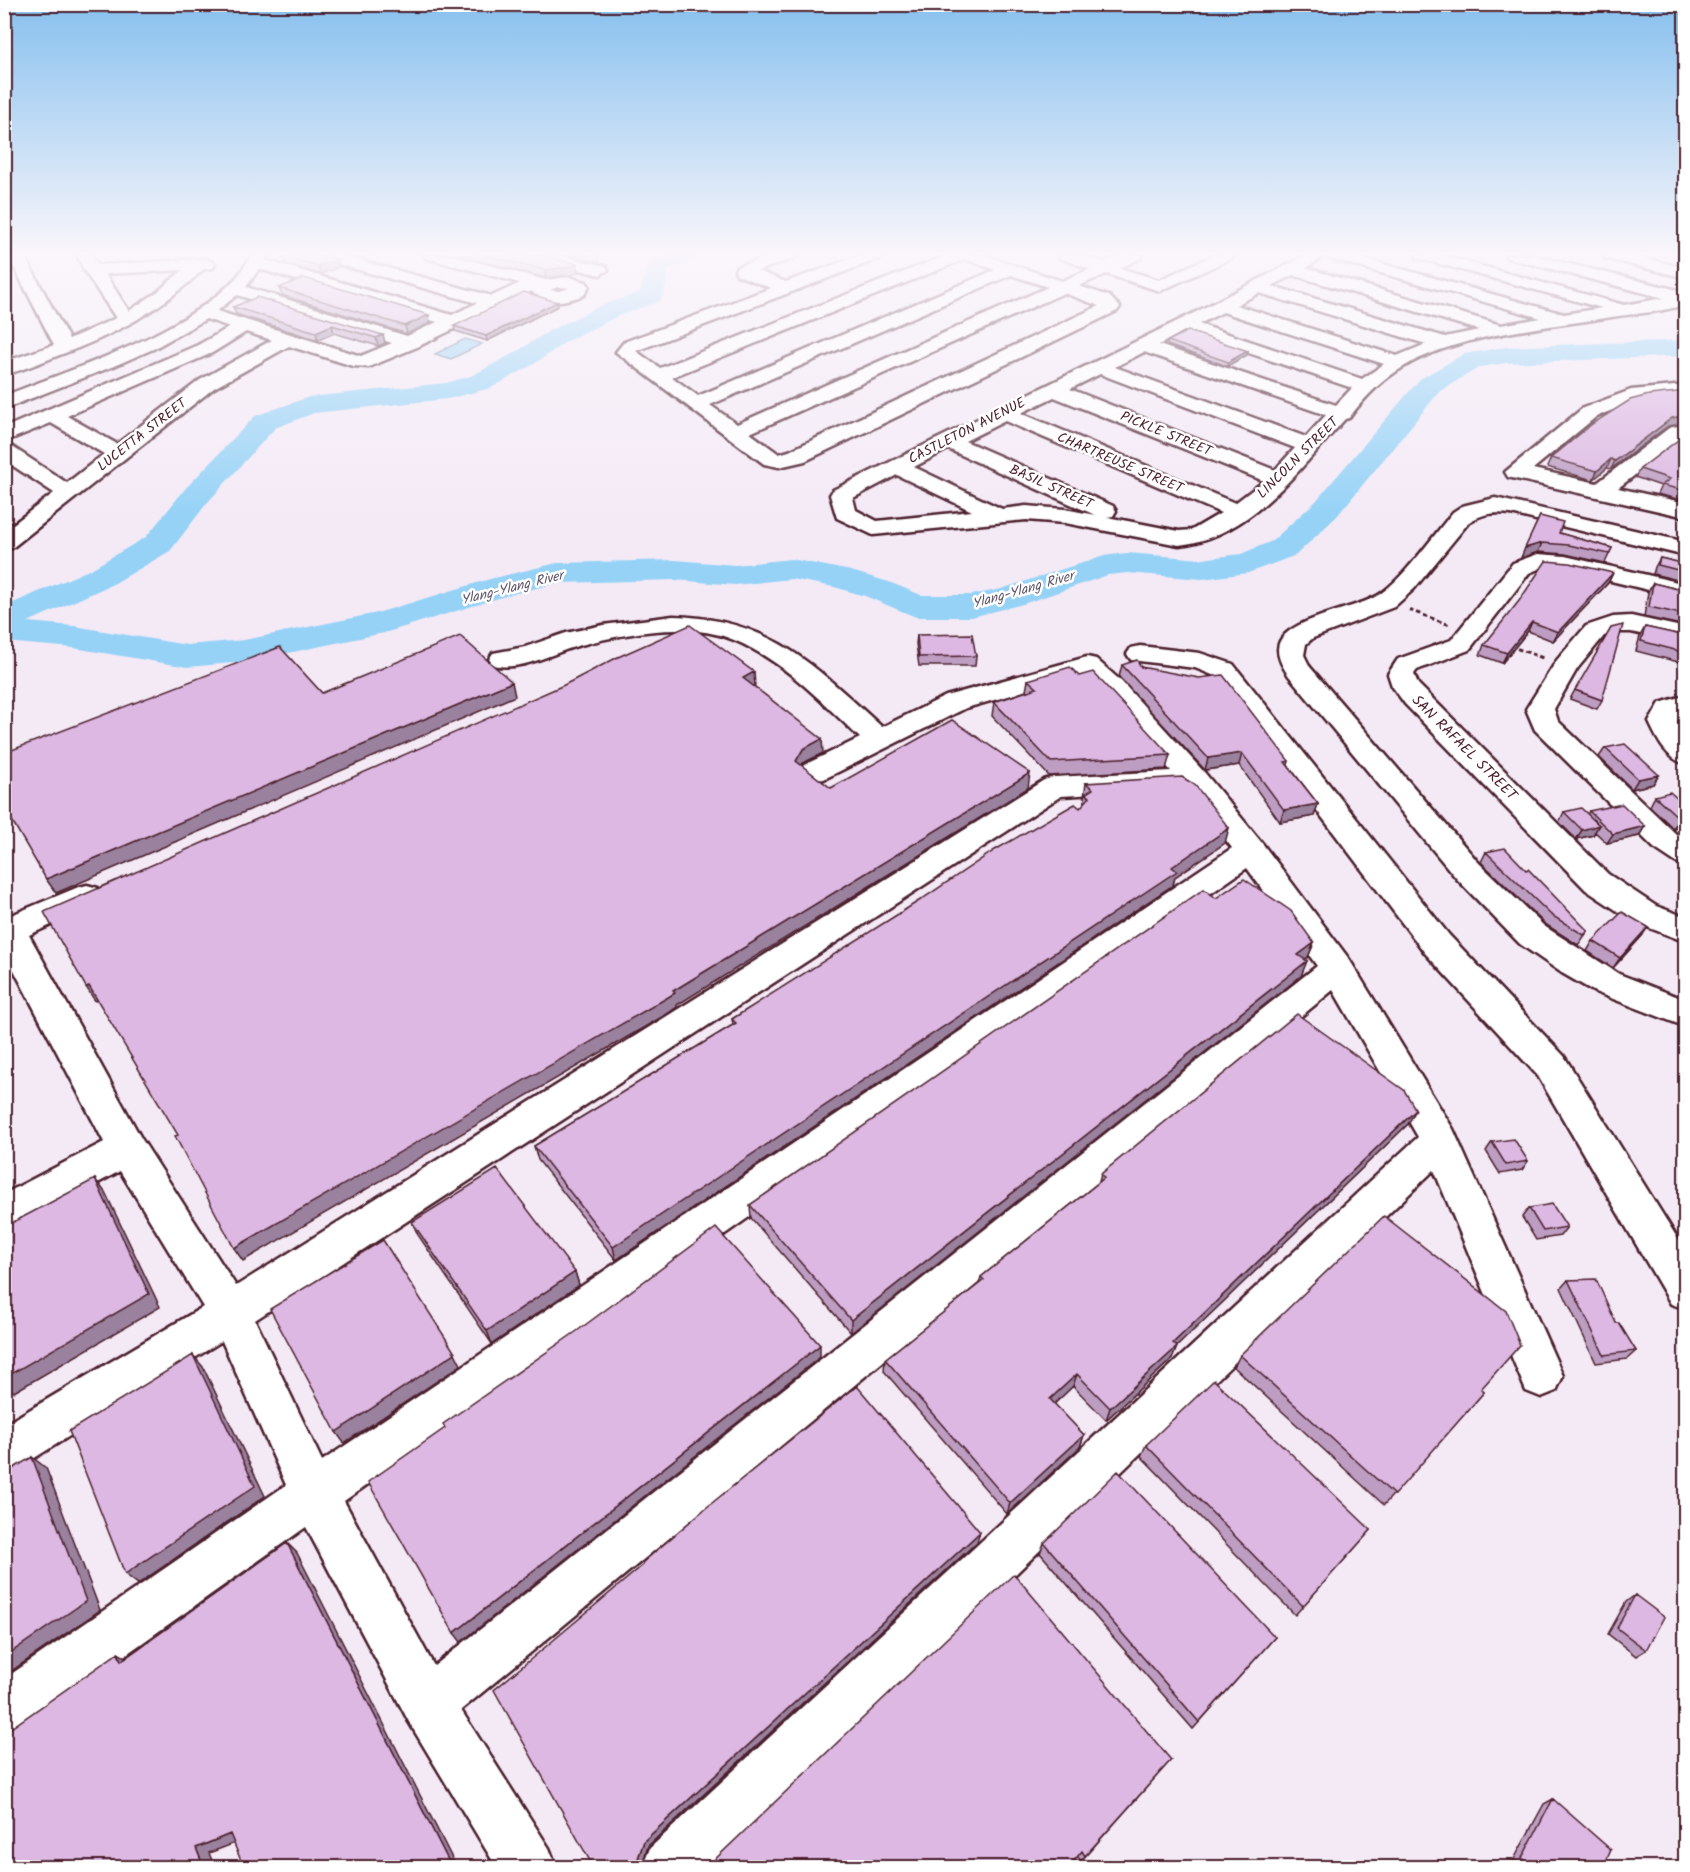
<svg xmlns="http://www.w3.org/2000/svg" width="1690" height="1872" viewBox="0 0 1690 1872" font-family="Kalam,sans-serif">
  <rect width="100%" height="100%" fill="#f4eaf6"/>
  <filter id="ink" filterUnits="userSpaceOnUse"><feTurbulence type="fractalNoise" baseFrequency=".0167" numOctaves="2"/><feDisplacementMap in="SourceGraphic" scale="12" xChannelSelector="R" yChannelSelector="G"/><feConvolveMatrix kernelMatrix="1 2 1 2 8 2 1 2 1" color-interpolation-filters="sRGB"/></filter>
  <g filter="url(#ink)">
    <path fill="#95d2f6" stroke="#778aa5" stroke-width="1.5" d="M465,339l17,5 -31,15 -16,-5z"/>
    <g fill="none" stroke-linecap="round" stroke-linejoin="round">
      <path fill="#95d2f6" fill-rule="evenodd" d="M667,255h34l-4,5 -28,9 -6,27 -3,5 -42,15 -51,25 -33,23 -43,24 -44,11 -133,14 -39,15 -68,75 -37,48 -55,32 -87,39 46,4 113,19 57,-5 133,-27 113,-34 67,-16 118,-3 60,5 56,-6 60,12 38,11 32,13h51l29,-6 102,-33 24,-3 75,6 39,-5 31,-13 43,-39 105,-123 44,-25 42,-7 180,-7v16l-180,7 -26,4 -40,24 -103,125 -41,39 -48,18 -46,6 -75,-6 -19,2 -85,29 -51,13h-56l-51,-21 -31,-9 -43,-8 -56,6 -60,-5 -118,3 -45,11 -128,39 -140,29 -57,5 -113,-19 -70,-6v-35l87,-38 55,-32 39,-48 70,-73 54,-19 137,-14 25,-7 45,-24 33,-21 51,-25 40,-14 10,-32z"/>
      <g stroke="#4a1f2b" stroke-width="5">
        <path id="minor" d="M8,255h16l45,84 47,-21 -32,-48 -7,-15h14l7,10 109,-6 8,5 -2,4 -9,1c-45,42 -89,66 -147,87 -17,7 -35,14 -53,19v-13l50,-17zM183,270l-27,23 -27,18 -24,-37z
          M252,255h16l-3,5 187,55 25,-12 -161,-45 -2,-3h25l153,41 28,-13 -94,-25 -2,-3h26l96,25 23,-3 17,5 3,4 -5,9c-15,6 -42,12 -52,-4l-115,56 -48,20 -16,-1 -64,-20 -75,42 -202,160 -8,2v-19l50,-38 -50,-33v-16l7,2 56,37 37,-29 -53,-31 -47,19v-14l194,-83 32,-18 -24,-8 -53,30 -39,17 -110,43v-13c73,-29 178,-61 232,-118 6,-7 11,-16 16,-23zM259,269l178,53 -30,14 -161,-49zM558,287l12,1 -11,3 -9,-1zM237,295l155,48 -31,13 -144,-45zM246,332l26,8 -72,40 -83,64 -50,-28 145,-63z
          M530,255h27l49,11 2,4 -8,5 -68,-17z
          M773,255h23l-2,3 -36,13 28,11 75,-27h22l-2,3 -245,93 24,17 287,-113h36l79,26 28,-12 -31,-11 -2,-3h23l24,7 18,-7h21l-2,3 -21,10 39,12 55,-25h20l-2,3 -72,33 -54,-17 -27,12 30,10 11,11 -3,4 -312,150 -26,6 -15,-3 -148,-112 8,-10 147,-54 -34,-13 -2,-4 2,-4zM965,259l30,11 -297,126 -26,-19zM1011,275l37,12 -311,137 -27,-19zM1064,293l35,13 -310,145 -10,3 -29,-21z
          M1306,255h45l213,59 38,-6 -184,-50 -2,-3h25l183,50 40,-7 -156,-40 -2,-3h26l154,37v12c-21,8 -46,9 -68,12 -65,11 -156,17 -213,50 -23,13 -42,33 -56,52l-4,1c-46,50 -94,118 -166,126l-114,-22 -39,-3 -153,15 -36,-17 -7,-23 3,-5 361,-177zM1326,255l2,3 213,60 -40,7 -195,-57zM1293,275l186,55 -34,7 -173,-51zM1259,293l167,51 -29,12 -161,-51zM1223,312l161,52 -22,15 -163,-55zM1184,331l168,57 -16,17 -177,-60zM1144,352l182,63 -20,22 -191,-70zM1100,374l195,74 -20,22 -205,-81zM1054,397l210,84 -29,22 -214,-90zM1005,421l216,92 -29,17 -13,1 -72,-14 6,-1 3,-5 -3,-5 -148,-65zM948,449l147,66 -30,-6 -39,-3 -24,3 -88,-42zM897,475l75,36 -95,10 -21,-11 -3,-12z
          M1603,255h27l56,13v10l-81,-20z
          M1686,385v12l-52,5 -37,14 -64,53 64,14 72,-55 17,-4v12l-68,52 68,15v14l-170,-38 -8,-2 -3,-5 78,-64 48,-18z
          M1495,498l191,44v14l-175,-42c-16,-2 -28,-1 -42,8l-55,67 -20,18 -81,31 -7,6 -2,11 6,12 169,196 65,63 75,48 67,26v27l-91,-35 -33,-19 -42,-29 -63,-65 -168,-203c-8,-11 -16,-26 -7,-38 15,-20 70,-29 93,-41 25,-13 59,-62 78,-85l9,-6z
          M1538,554l27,2 121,28v15l-121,-29 -24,-2 -12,5 -60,77 -52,20 -3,4 4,10 190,190 48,32 30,11v25l-52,-20 -48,-32 -181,-186 -13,-18 -4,-12 10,-15 53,-19 62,-77z
          M673,616c99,3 140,49 209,111l64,-31 141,-39 9,2 26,23 82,90 58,71 87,116 104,170 110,247 -7,15 -15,6 -15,-6 -92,-221 -723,698h-69l8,-20 768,-711 -85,-147 -872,720 88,138 8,20h-60l-88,-146 -103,-195 -284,201 -18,8v-57l282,-194 -64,-144 -202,126 -16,7v-49l199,-118 -83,-136 -102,55 -14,5v-37l100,-52 -100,-191v-33l72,-30 11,-3 11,3 5,8 -5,8 -69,31 112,203 95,148 808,-506 10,-3 117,-6 -69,-77 -20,-19 -116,33 -142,71 -10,2 -10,-2 -5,-7 5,-7 56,-27c-38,-36 -76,-77 -126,-98 -45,-19 -107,-7 -153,5 -28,7 -59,27 -88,20l-4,-6 4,-6 32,-6 41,-14 37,-8zM1186,789l46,59 -910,613 -67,-141 806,-524zM1247,868l70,98 -883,700 -90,-165z
          M1631,616l55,12v16l-55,-12h-15l-12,4 -27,33 -23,40 4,12 118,113 10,5v26l-11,-3 -21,-14 -119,-118 -9,-21 31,-49 29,-34 27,-9z
          M1140,646l60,7 33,11 216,271 115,121 122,196v57l-15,-5 -133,-228 -113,-123 -210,-277 -20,-8 -64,-8 -4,-6 4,-6z
          M1686,695v18l-5,1 -4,8 9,16v26c-20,-5 -29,-25 -37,-42l11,-19z"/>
      </g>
      <path stroke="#4a1f2b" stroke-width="3" stroke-dasharray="4.5 3" stroke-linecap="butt" d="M1409,610l41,15
        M1510,646l33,12"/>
      <use href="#minor" fill="#fff" fill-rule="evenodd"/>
    </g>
    <path fill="#bd9ec2" stroke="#4a1f2b" stroke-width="1.5" d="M346,255h25l-9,4z
      M456,255h82l39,9 1,8 -7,3 -25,3z
      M566,255h32l1,7z
      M283,256l56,11 -19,7 -35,-10z
      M279,288l151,35 -23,11 -125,-39z
      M557,302l1,4 -71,35 -32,-10 -1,-5z
      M233,307l150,28 2,8 -7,3 -44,-13 -16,7 -82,-26z
      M1168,341l80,10 -1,4 -20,11 -60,-21z
      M1668,426l-57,43 -4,-1 -14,12 -46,-13 4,-9z
      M1686,434v67l-29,-7 4,-8 -26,-9 5,-8z
      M1540,516l19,17 53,15 -7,15 -40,-9 -27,-2 -17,6z
      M1660,558l26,6v18l-33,-8 2,-7z
      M1613,573l-5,10 -55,58 -25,-10 -26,32 -22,-8 4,-10z
      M1653,583l33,8v35l-42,-9 4,-25z
      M1645,627l41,9v28l-50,-13 4,-15z
      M917,635l59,21 -1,10h-56l-3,-22z
      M1122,665l19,2 148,94 -1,4 30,39 -4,12 -34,6 -41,-57 -34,5 -86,-93z
      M1028,680l142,75 -4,14 -117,7 -57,-60 2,-14 32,-11z
      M1575,690l27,10 -5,9 -27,-10z
      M1605,748l54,27 -6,9 -21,5 -33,-32z
      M1086,783l139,60 -50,34 -2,8 -557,375 -78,-100 -4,-14 199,-121 -1,-6 348,-211 4,-4 1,-6 -1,-1z
      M1655,796l31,10v20l-13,2 -23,-22z
      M1589,811l56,15 -6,10 -32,7 -12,-11 -2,3 -17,4 -17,-17 5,-10 23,3z
      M1486,852l102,79 -10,14 -33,-21 -64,-62z
      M1216,898l98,45 -6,14 -3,3 -4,16 -450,357 -100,-115 -1,-13z
      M1642,936l-29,32 -26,-17 6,-10z
      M1408,1124l-231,222 -5,13 -66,61 -33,-34 -19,18 30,31 -4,12 -73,67 -123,-143 1,-12 94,-75 2,-7 118,-95 2,-8z
      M1492,1142l36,19 -6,9 -22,4 -14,-23z
      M1529,1208l38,19 -7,9 -24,4 -14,-23z
      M412,1222l163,50 4,13 -87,59 -74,-109z
      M1568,1280l48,43 20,28 -9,8 -31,4 -35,-75z
      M1240,1355l241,34 3,3 -100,113 -150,-138z
      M1146,1445l225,85 -76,85 -154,-159z
      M1044,1543l231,94 -82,92 -153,-176z
      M1635,1595l11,55 -10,6 -28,-22 18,-32z
      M1171,1760l-90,101 -4,-5 -367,8z
      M1553,1799l50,69h-87l1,-3 -4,-4 31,-57z"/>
    <path fill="#9a819e" stroke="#4a1f2b" stroke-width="1.5" d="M360,255h11l-9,4z
      M337,259l2,8 -19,7 -2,-8z
      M577,264l1,8 -7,3 -25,3 -1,-8z
      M557,302l1,4 -71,35 -1,-5z
      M429,315l1,8 -23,11 -2,-8z
      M332,325l2,8 -16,7 -2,-8z
      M383,335l2,8 -7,3 -2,-8z
      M1248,351l-1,4 -20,11 1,-4z
      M1686,415v8l-18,3 -57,43 4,-8 57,-43z
      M1611,459l-4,9 -14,12 4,-9z
      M1542,543l-4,9 -17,6 4,-10z
      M1613,573l-5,10 -55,58 5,-9z
      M1532,622l-4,9 -26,32 5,-10z
      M754,672l1,15 -11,5 -1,-14z
      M512,682l3,14 -459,197 -10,-14z
      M822,739l1,14 -20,10 -7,12v-14l7,-12z
      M1242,753l-3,12 -34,5 3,-12z
      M1030,773l-2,15 -351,217v2l-10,7 -424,247 -9,-13 439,-257z
      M1659,775l-6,9 -21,5 6,-10z
      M1318,804l-4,12 -34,6 4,-12z
      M1686,817v9l-13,2 7,-9z
      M1599,825l-6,10 -17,4 6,-9z
      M1645,826l-6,10 -32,7 6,-9z
      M1229,828l-4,15 -50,34 -2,8 -557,375 -3,-13z
      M1648,927l-6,9 -29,32 7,-10z
      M1314,943l-6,14 -16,12 6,-14z
      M1307,961l-6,15 -450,357v-13z
      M89,986l10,14 -4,1 -9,-14z
      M1416,1110l-8,14 -240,231 5,-12z
      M95,1179l10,13 55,115 -146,85 -10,-8v-6z
      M575,1272l4,13 -87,59 -5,-13z
      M820,1345v12l-359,285 -7,-9z
      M1177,1347l-5,12 -66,61 4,-12z
      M455,1353l6,12 -117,78 -8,-11z
      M193,1355l10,12 62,129 -127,88 -13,-10z
      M1077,1374l-4,12 -26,25 3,-12z
      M1084,1435l-4,12 -73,67 3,-11z
      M32,1457l14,11 54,142 -96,66v-19z
      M980,1532l-3,10 -329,304 -7,22 -5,-4 8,-23z
      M287,1543l10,10 160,315h-5z
      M118,1653l14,8h-11z
      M230,1834l13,6 -34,13 6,15h-11l-8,-20z"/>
    <path fill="#dcb8e2" stroke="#4a1f2b" stroke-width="1.5" d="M287,255h34l16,4 -19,7 -35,-10z
      M484,255h54l39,9 -7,3 -25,3z
      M304,278l125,37 -24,11 -126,-38z
      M524,292l33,10 -71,34 -32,-10z
      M257,297l126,38 -7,3 -44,-13 -16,7 -83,-25z
      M1188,331l60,20 -20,11 -60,-21z
      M1686,391v24l-14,3 -57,43 -4,-2 -14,12 -46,-13 41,-34 38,-24 19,-5z
      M1686,434v57l-24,-6 8,-6 -30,-10z
      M1540,516l23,6 -4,11 53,15 -3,6 -40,-9 -27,-2 -17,5z
      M1660,558l26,6v8l-28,-7z
      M1546,561l23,2 44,10 -55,59 -26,-10 -25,31 -23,-8 35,-44z
      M1653,583l33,8v24l-37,-8z
      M690,625l64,47 -11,6 79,61 -19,10 -7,12 35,27 121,-68 78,53 -357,218 2,2 -10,6 -431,249 -59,-112 3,-1 -89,-149 -3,1 -42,-75 520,-227 54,-28z
      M1623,625l-21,75 -27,-10 36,-62z
      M1645,627l41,9v17l-45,-12z
      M972,634l4,22 -57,1 -2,-22z
      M460,636l52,46 -466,197 -42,-72v-54l276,-106 42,46z
      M1137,660l4,7 58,11 24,-3 66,86 -4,1 33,42 -34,6 -42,-57 -34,5 -86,-93z
      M1070,667l9,9 14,-4 77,83 -119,7 -57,-60 43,-14 -9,-8z
      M1625,744l34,31 -21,4 -33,-31z
      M1182,777l13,8 34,43 -57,39 5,4 -564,376 -79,-101 202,-123 -4,-4 190,-120 73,-49 80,-46 5,4 10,-11 -5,-3 8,-5 -7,-6z
      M1670,792l16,14v11l-6,2 -25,-23z
      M1622,804l23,22 -32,8 -24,-23z
      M1581,808l18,17 -17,5 -18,-18z
      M1505,848l21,22 2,-1 60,62 -4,4 -33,-20 -65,-63z
      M1244,879l47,32 23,32 -16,12 9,6 -456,359 -101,-115 454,-316 12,9z
      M1622,912l26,15 -28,31 -27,-17z
      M1297,1014l107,76 12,20 -243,233 4,4 -67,61 -33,-34 -27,25 34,36 -74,68 -125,-144 99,-79 -3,-3 123,-99 -3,-4z
      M1514,1139l14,22 -22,4 -14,-23z
      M497,1169l78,103 -88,59 -75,-109z
      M95,1179l54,115 -145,84v-151z
      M1552,1204l15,23 -24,4 -14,-23z
      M1384,1216l122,95 14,34 -39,44 3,3 -90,103 -154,-140z
      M716,1228l104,117 -366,288 -86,-151 77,-54 -2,-4 134,-93z
      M383,1240l72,113 -119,79 -66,-123z
      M1596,1279l20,44h3l17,28 -32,4 -36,-75z
      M193,1355l62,131 -130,88 -56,-143z
      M1214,1380l157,150 -68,76 -157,-161z
      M857,1386l123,146 -336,309 -8,23 59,1 1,3h-102l-100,-178 149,-125 -1,-2 65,-56z
      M32,1457l54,144 -82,56v-183z
      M1118,1471l157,166 -76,85 -155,-179z
      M287,1543l165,325h-208l-14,-34 -34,14 8,20h-200v-135l114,-80 3,8z
      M1014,1574l157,186 -86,96 -3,-5 -14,17h-369l3,-3 8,-1z
      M1635,1595l29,22 -18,33 -29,-22z
      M1553,1799l58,51 -8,18h-79l3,-6 -5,-4z"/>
  </g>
  <linearGradient id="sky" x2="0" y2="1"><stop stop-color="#87c0ee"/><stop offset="0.49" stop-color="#faf6fb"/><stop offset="1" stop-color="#faf6fb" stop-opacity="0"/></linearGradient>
  <rect width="1690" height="517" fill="url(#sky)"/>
  <g text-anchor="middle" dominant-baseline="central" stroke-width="5" stroke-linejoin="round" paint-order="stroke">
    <g font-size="14" fill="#4a1f2b" stroke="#fff">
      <text transform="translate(967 431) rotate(-27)">CASTLETON AVENUE</text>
      <text transform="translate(1166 434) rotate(22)">PICKLE STREET</text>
      <text transform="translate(142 435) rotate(-38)">LUCETTA STREET</text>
      <text transform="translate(1298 458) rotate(-45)">LINCOLN STREET</text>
      <text transform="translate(1120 463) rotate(23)">CHARTREUSE STREET</text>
      <text transform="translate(1051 487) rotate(24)">BASIL STREET</text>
    </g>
    <g font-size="14" font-style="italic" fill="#605568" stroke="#fff">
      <text transform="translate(512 588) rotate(-14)">Ylang-Ylang River</text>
      <text transform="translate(1023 590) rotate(-16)">Ylang-Ylang River</text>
    </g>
    <g font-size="15" fill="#4a1f2b" stroke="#fff">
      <text transform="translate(1464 748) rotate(45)">SAN RAFAEL STREET</text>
    </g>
  </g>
  <rect width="1690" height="1872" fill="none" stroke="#fff" stroke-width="24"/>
  <rect x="12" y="12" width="1666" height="1848" fill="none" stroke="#4a1f2b" stroke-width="2" filter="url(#ink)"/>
</svg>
